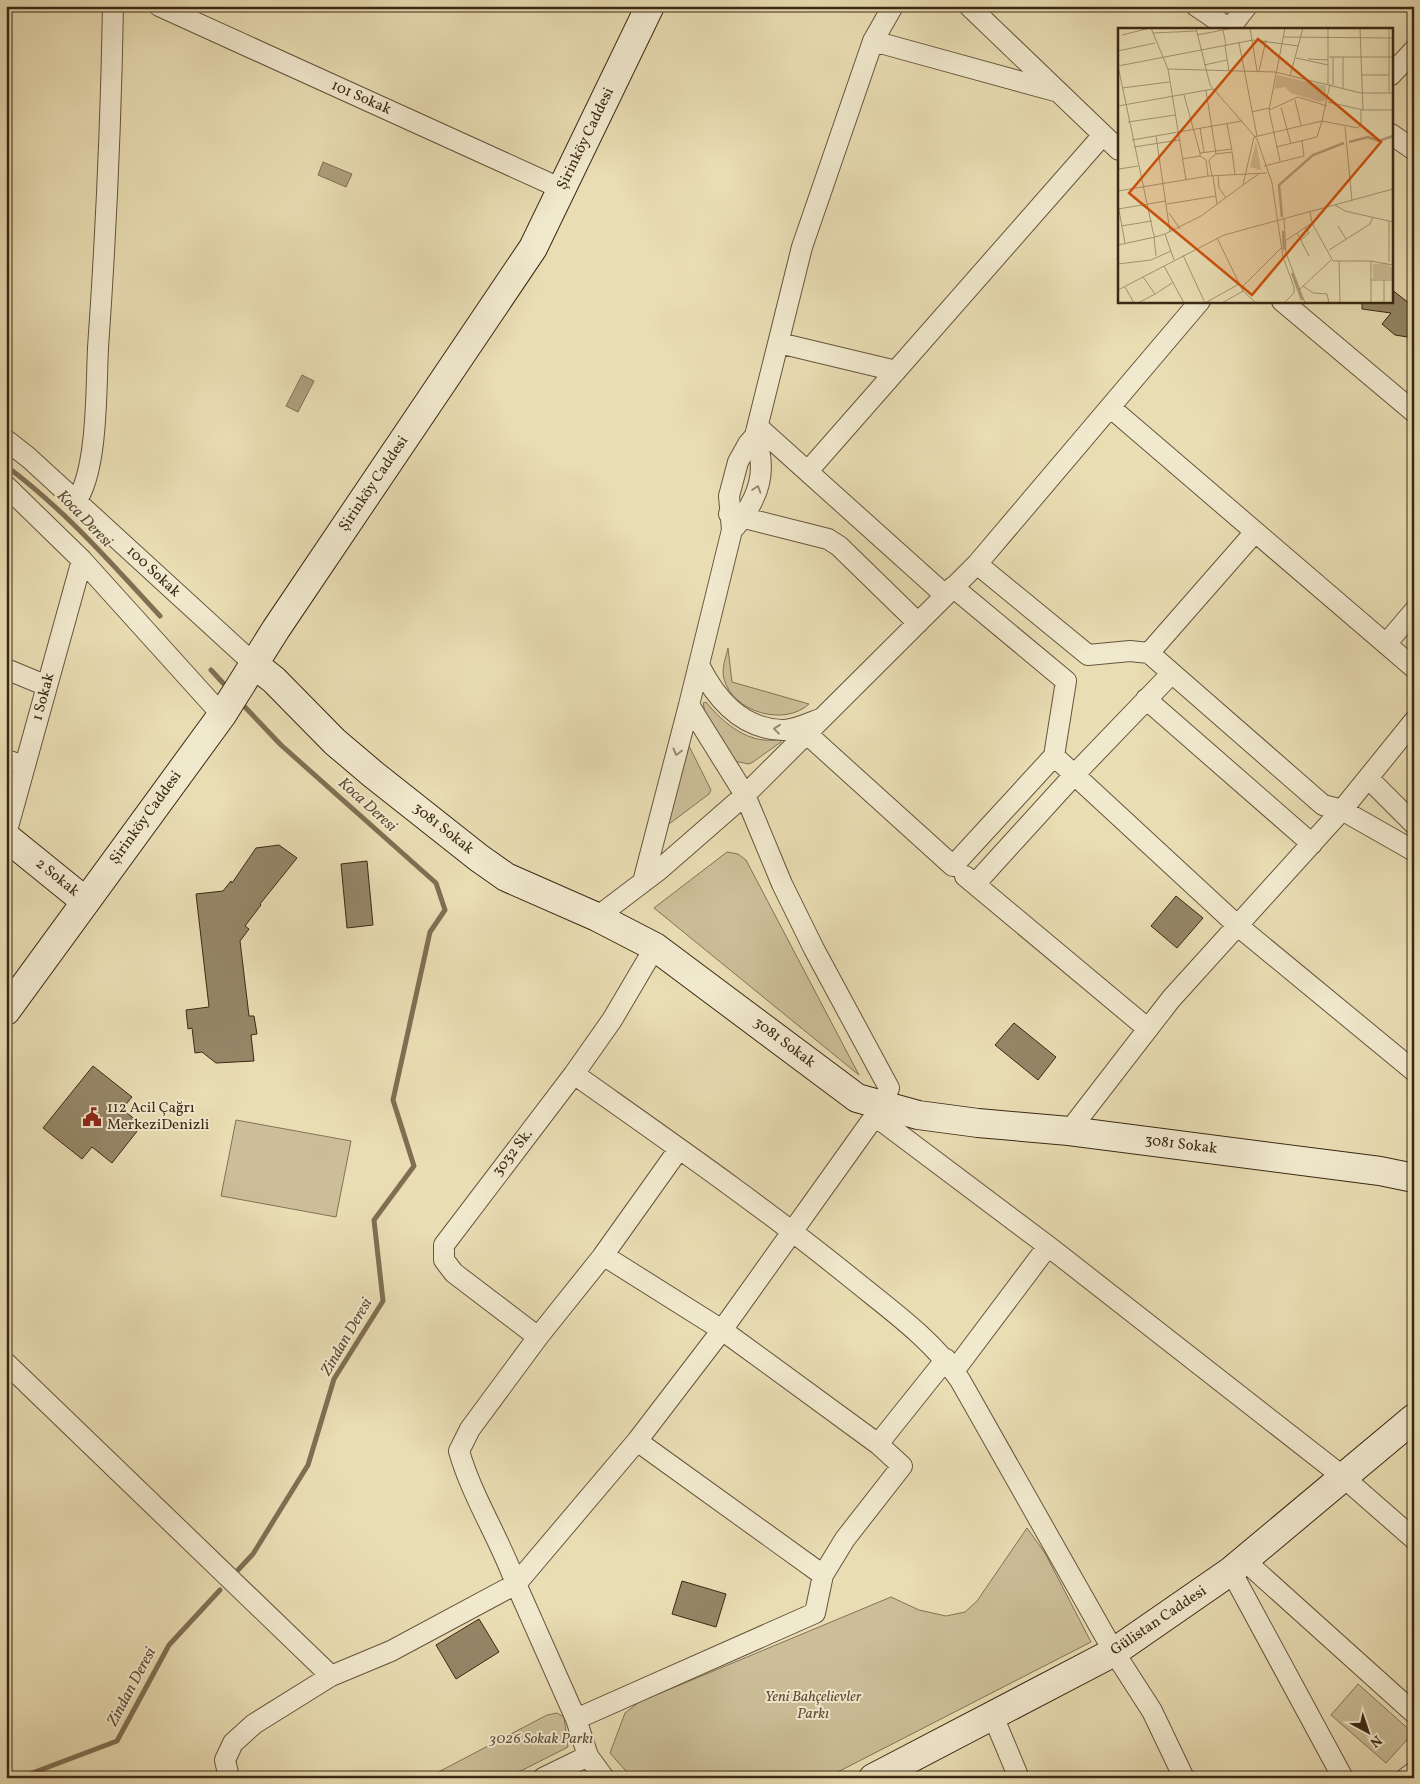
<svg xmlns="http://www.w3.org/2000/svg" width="1420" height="1784" viewBox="0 0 1420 1784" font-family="Vollkorn,serif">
  <rect width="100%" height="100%" fill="#e9ddb3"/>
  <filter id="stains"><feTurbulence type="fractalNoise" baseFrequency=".004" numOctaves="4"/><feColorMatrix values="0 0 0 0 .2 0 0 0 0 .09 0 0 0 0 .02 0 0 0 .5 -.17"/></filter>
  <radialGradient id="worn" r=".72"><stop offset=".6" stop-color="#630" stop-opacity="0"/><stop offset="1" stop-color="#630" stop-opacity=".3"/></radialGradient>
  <path fill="#cbbe98" stroke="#837356" d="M728,648l4,34 77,22c-25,23 -76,8 -85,-25 -3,-10 2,-22 4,-31z
    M706,702c17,21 44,44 74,37l1,3 -28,20 -4,2 -15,-3 -29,-49 -2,-9z
    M689,746l22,44 -2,4 -40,30 -2,-2z
    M727,852l11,2 8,6 113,215 -205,-167z
    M236,1120l115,21 -15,76 -115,-21z
    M1027,1528l18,25 46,89 -265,136h-194l-22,-25 15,-40 14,-11 252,-105 28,13 27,6 19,-4 12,-11z
    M1358,1684l55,49 -27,30 -55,-48z
    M557,1713l7,4 4,30 -61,31h-80l120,-63z"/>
  <path fill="#ae9f7d" stroke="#806f53" d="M323,162l29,12 -6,13 -28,-12z
    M302,375l12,6 -16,31 -12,-6z"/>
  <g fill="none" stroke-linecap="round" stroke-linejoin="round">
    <path stroke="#806f53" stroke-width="5" d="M6,466c58,43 105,97 154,150
      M211,670l12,13
      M238,1570l15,-16 55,-89 26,-86 49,-78 -9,-81 40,-54 -21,-66 37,-168 15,-22 -9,-27 -155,-138 -38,-40
      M19,1778l98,-37 52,-96 51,-55"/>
  </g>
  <path fill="#958667" stroke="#3b2814" d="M1391,289l23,18v31l-19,-3 -13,-11 9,-11 -29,-4v-8h29z
    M279,845l18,13 -37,46 1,1 -16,21 4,3 -9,12 9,75h5l3,18 -6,1 3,26 -38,2 -14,-11 -7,1 -3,-25 -4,1 -2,-19 23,-3 -13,-113 27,-3 8,-10 1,2 24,-35z
    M367,861l6,64 -26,3 -6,-64z
    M1176,896l27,22 -26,30 -26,-22z
    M1014,1023l42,34 -18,23 -43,-35z
    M93,1066l39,31 -10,12 20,16 -30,38 -20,-16 -10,12 -39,-31z
    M682,1581l44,13 -10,33 -44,-13z
    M479,1619l20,33 -43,27 -20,-34z"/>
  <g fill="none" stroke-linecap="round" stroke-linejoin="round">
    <g stroke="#66553c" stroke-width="22">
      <path id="street" d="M159,6l403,183
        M969,6l150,144
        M1196,6l34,23
        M1229,29l18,-23
        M873,41l182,50
        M1391,75l23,-25
        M1391,134l23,16
        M1282,301l132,111
        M779,343l117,28
        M1111,408l303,260
        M758,427l187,168
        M6,440l23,18 226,207
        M808,471l295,-336
        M6,486l76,74 140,155
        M76,501c22,-30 20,-114 22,-153 8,-114 13,-227 15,-342
        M729,514l99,25 11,7 79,77
        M735,527c24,-29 33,-56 20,-91
        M1255,532l-106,121 174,152 19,5 72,41
        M977,564l111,91 42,-4 19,2
        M1386,644l28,-33
        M699,665c17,34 42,64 84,65 12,0 26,-7 37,-11
        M6,669l41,17
        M1146,699l166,145
        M807,734l146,132 101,-110 12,-75 -113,-94
        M1054,756l184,170 176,145
        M6,760l19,6
        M1368,778l46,46
        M6,834l76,-274
        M965,876l182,152
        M643,882l46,-177
        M975,884l100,-110 97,-101
        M597,917l62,-47 86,-75 232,-231 223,-263
        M574,1074c93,66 187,131 276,203 39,32 81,61 110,103l154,272 38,59 32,67
        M875,1116l173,130 294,230 72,63
        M1069,1131l102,-132 171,-189 72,-89
        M602,1257h4l116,73 156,114
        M538,1337l-84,-64 -10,-13v-15l130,-171 38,-54 43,-73
        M6,1363l325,313
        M954,1371l94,-125
        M637,1441l186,134
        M1244,1560l170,153
        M1231,1571l112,207
        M993,1716l26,62
        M576,1719l239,-106 8,-38 22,-36 57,-73 -24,-22 68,-85
        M229,1778l-4,-18 8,-17 21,-19 77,-48 60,-25 125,-67c-16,-45 -44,-87 -57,-133l11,-22 68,-92 64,-80 77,-108
        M543,1778l45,-22
        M604,1778l-16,-22 -12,-37 -60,-135 121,-143 85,-111 160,-224 7,-18 -75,-139 -32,-65 -37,-89 -56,-90 43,-175 -3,-34 9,-34 10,-18 7,-8 47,-189 71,-206 20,-35
        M1406,1778l8,-6"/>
    </g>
    <g stroke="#3b2814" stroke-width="30">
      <path id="secondary" d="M255,665l19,15 61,62 39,33 105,83 27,19 91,40 58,30 202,151 61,17 60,8 91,8 311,40 34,7
        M6,837l79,64
        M6,1011l216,-296 54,-86 257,-381 117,-242
        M873,1778l241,-126 117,-81 183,-153"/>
    </g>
    <use href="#street" stroke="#f1e9ce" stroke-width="20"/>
    <use href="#secondary" stroke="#f1e9ce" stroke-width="28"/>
  </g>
  <defs><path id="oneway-chevron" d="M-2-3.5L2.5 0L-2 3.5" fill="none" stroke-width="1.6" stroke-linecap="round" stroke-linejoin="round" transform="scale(1.25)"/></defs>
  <g stroke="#968871">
    <use href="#oneway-chevron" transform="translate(757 489) rotate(-72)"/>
    <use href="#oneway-chevron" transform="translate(777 729) rotate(-173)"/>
    <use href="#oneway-chevron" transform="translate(677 752) rotate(105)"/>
  </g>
  <defs>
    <g id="civic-bare" transform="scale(1.5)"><path d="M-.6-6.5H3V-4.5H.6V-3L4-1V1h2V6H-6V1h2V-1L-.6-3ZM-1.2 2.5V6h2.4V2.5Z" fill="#8f2418" stroke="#f1e9ce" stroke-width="2.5" paint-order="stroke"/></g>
  </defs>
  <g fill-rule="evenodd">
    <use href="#civic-bare" x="92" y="1117"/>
  </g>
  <g text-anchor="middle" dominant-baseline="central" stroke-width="4" stroke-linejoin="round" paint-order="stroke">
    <g font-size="15" fill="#3b2814" stroke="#f1e9ce">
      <text transform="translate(361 98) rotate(24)">101 Sokak</text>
      <text transform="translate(586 139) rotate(-64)">Şirinköy Caddesi</text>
      <text transform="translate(374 484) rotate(-56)">Şirinköy Caddesi</text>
      <text transform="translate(153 572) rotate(43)">100 Sokak</text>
      <text transform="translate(44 697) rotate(-75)">1 Sokak</text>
      <text transform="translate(146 818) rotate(-54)">Şirinköy Caddesi</text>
      <text transform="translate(443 829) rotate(38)">3081 Sokak</text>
      <text transform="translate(57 878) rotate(39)">2 Sokak</text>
      <text transform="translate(784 1043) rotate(37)">3081 Sokak</text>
      <text transform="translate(1181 1145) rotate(7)">3081 Sokak</text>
      <text transform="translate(513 1153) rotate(-52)">3032 Sk.</text>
      <text transform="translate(1159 1621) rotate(-34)">Gülistan Caddesi</text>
    </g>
    <g font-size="15" fill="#3b2814" stroke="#f1e9ce" text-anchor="start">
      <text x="107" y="1108">112 Acil Çağrı<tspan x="107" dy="17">MerkeziDenizli</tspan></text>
    </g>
    <g font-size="15" font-style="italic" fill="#5f4e35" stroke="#f1e9ce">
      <text x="813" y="1697">Yeni Bahçelievler<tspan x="813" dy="17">Parkı</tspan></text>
      <text x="541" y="1739">3026 Sokak Parkı</text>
    </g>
    <g font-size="16" font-style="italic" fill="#5e4c34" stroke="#f1e9ce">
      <text transform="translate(84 519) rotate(46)">Koca Deresi</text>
      <text transform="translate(367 805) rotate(42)">Koca Deresi</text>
      <text transform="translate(347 1337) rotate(-60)">Zindan Deresi</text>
      <text transform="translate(132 1687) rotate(-62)">Zindan Deresi</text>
    </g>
  </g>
  <g transform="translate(1118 28)">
    <rect width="275" height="275" fill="#e9ddb3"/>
    <path d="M159,47l49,11v14l-6,2 -29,-9 -6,-6 -11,2zM138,113l5,28v1l-11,-3zM268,235l7,6v10h-20v-15z" fill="#cbbe98"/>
    <path fill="none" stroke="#ae9f7d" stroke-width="2.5" d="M231,114l19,-5 11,4 14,-5M164,189l-3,-32 34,-30 31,-12M165,203l1,19M174,245l10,27"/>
    <path fill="none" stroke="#a39573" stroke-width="1" d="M33,0l17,41 18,111M78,0l14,57 47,54 15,44 11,74 11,30v6l-10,10M132,0l7,43M242,0l3,82M271,0v65M105,2l3,15M35,5l43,-2M4,7l28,-7M79,7l36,-7M165,9l110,1M121,15l18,93M107,18l4,25M0,23l37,-8M211,29h64M178,30l32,7M190,31l20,1M86,37l23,-5M0,38l35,166 2,5 10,-3 9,26M0,38l135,-26 46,6M50,41l107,3 86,21h32M141,43l7,-31M243,47h28M172,48l13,-48M210,56v-56M215,57v-28M4,60l47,-6M225,60v-31M88,63l10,63M66,67l16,58M177,72l6,25M210,74l35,8h30M0,78l95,-17M163,79l10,37M151,82l29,-13 29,9M134,84l17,-4M10,94l47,-7M109,96l5,27M227,99l7,74M82,100l4,24M38,108l14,96M14,112l110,-19M16,119l45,-7M158,119l41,-10 5,-16 36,7 3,-4v-14M82,128l6,4 2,16M64,131l18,-3v-3l32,-4M162,133l-11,-51 16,-82M0,137l1,4 19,-3M146,138l40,-10 -2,-15M100,147l1,13 7,10M94,148l-3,-16 7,-6 16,-2 3,22M95,148l4,28M125,157l17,-12M0,163l90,-15 59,-3M49,176l49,-8M0,177l7,38M217,177l10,6 48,11M0,181l48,-8M192,184l2,11 21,38h38l22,4M51,185l11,16M166,190l2,35 19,50M271,193v41M3,198l31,-5M220,198l8,13M179,205l12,23M47,206l36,-18 42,-31 11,-48 68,-16 8,-37M36,209l2,19M99,210l26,53 13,12M183,212l8,-7 -4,-6M167,213l27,-18M0,217l37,-8M211,222l41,-26 3,-7M65,227l22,48M221,233l1,42M0,236l33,-4 20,-9M46,238l20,37M25,249l12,17 17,-11M253,252h22M185,258l10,7 14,1 2,9M7,259l9,16M123,260l41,-41M0,262l106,-55 169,-46M181,262l32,-30M20,275l17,-9M87,275l34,-19M104,275l21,-12M253,275v-42M266,275v-23"/>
    <path fill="#ce520d" fill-opacity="0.15" stroke="#ce520d" stroke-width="2.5" d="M140,11l123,103 -129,153 -123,-102z"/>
    <rect width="275" height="275" fill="none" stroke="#3b2814" stroke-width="2.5"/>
  </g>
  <rect width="1420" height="1784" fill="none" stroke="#e9ddb3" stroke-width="25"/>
  <rect x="8" y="8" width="1405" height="1769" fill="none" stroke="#3b2814" stroke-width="2.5"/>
  <rect x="12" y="12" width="1395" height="1759" fill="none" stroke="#3b2814"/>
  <g transform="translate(1368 1732) rotate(140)" stroke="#f1e9ce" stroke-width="4" paint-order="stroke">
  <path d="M0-4L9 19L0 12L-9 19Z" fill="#3b2814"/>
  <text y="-8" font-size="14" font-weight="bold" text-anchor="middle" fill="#3b2814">N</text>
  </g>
  <rect width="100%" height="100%" filter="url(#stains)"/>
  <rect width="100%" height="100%" fill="url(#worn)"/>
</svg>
